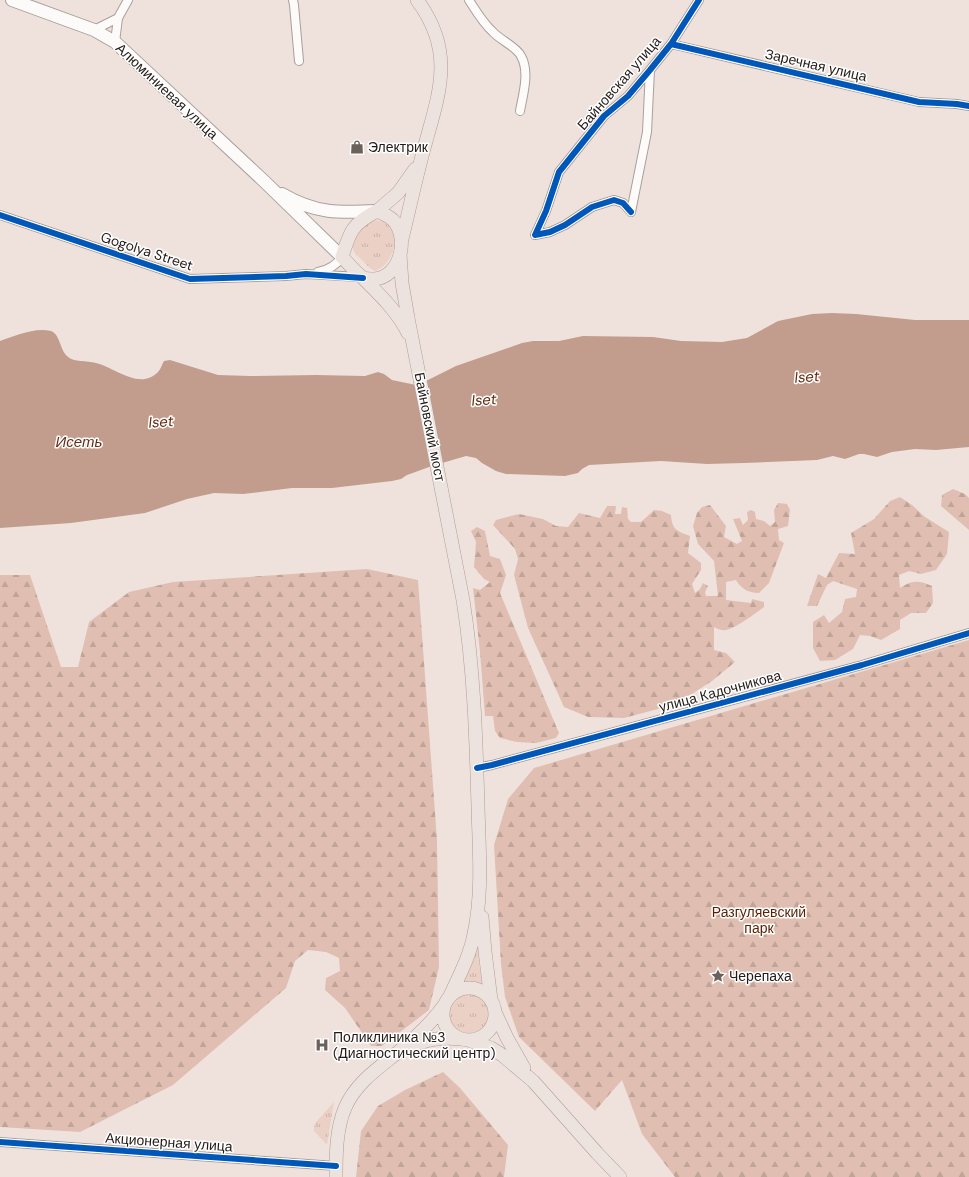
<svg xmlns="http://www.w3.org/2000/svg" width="969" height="1177" viewBox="0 0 969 1177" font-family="'DM Sans',sans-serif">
  <defs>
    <pattern id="grass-tufts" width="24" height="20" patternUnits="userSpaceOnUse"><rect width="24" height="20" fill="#ebd0c5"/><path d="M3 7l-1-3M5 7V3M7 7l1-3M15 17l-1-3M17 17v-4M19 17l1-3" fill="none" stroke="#c9b2a8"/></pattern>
    <pattern id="forest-firs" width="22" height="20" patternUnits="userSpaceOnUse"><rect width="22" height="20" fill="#e0bfb2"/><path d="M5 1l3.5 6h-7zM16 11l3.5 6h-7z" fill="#c0a498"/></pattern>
  </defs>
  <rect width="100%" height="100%" fill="#efe2dd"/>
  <path fill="url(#grass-tufts)" d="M374,221c31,-3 24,42 1,50 -5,-2 -8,-6 -12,-10 -3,-3 -9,-7 -10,-12 -3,-12 11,-24 21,-28z
    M478,942l1,22 4,23 -9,-4h-12z
    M449 1014a20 20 0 1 1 40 0a20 20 0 1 1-40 0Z
    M334,1102l-7,43 -13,-14v-4l2,-5z"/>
  <path fill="url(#forest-firs)" d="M953,489l12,5 4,4v32l-28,-24 1,-11z
    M900,497l12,8 13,12 24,15 -2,22 -11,16 -15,4 -12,-3 -10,4 1,13c12,-8 19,-8 32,-2l1,17 -7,10h-15l-11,7v9l-19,11 -11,-4 -10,-1 -7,14 -18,11 -15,1 -7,-13v-26l11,-7 5,8 13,-11 3,-13 11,-2 1,-8 -24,-8 -6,4 -10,21h-10l11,-32 8,4 13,-25 16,1 -4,-21 23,-14 16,-18z
    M778,503l9,1 3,6 -2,16 -10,3 1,11 5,3 -15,40 -10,10c-10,0 -18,-4 -23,-13l-10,2v18l25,3 1,-4 12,3v5c-8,6 -28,21 -38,23 -4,1 -8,-1 -12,-3v23l12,3 9,9 -23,19 -20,13 -34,15 -34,9 -36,-1 -24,-10 -36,-79 -14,-53 4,-16 -3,-10 -22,-24 3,-5 23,-6 24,5 13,7 12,1 11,-14 21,5 7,-12h9l-1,8h6l1,-7 5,1 1,11 3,3h10l13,-12 8,1 9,4c1,15 6,16 19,21l-2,17 13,10v7l-9,14 3,9 5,-4 3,-6 5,3 -3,6 1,4h12l-4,-35 -16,-17 -5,-18 4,-13 5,-6 8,-2 16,21 -2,11 13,7 5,-3 -9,-22 7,-1 3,7 5,-5 -1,-8 4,-2 4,2 1,7 8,2 6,5 5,-4 -1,-12z
    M477,527l8,4 5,25 10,3 6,16 -6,18 59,140 -3,5 -20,5 -19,-1 -17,-4 -5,-7 -2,-15h-8l-5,-64 -7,-64 7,2 10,-8 -6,-3 -10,-12 2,-25 -5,-11z
    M367,569l51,11 19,260 2,127 -10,43 -47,36h-11l-26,-38 -20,-18 1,-12 14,-7 -1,-13 -13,-6 -18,-2 -13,11 -9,27 -113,97 -93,47 -80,-5v-552h30l31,92h17l11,-45 40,-30 44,-10z
    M969,640v537h-294l-33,-43 -20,-54 -27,31 -76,-74 -14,-40 -4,-33 -7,-119 14,-46 26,-31z
    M443,1072l17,16 48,57 -4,32h-148l5,-46 17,-25 27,-16z"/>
  <path fill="#c29d8d" d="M832,313l24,1 59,6h54v127l-33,3 -21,-1 -23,3 -15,5 -13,-3h-5l-14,5 -12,-3 -16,4 -73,3 -37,1 -46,-3 -72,4 -7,4 -4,4 -13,3 -59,-2 -10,-3 -14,-8 -6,-5 -10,-2 -34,10 -25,9 -6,4 -9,2 -60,7h-40l-49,6 -29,-1 -27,6 -42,14 -74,10 -71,5v-187c15,-5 34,-14 51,-10 9,3 9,19 16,25 7,7 20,4 29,7 18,4 44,28 62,9 3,-3 4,-8 6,-11l6,-1 48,15 32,1 66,-1 49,1 13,-4 6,2 8,6 24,5 4,-1 36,-18 66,-23 11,-2h26l24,-5 70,1 28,4 41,1 25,-4 31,-17 34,-7z"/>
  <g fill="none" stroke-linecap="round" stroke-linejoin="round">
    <g stroke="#a99f9b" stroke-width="10">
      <path id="street" d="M293,0l1,5 5,56
        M469,0c7,11 14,23 24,32 7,8 24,15 28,24 9,16 2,38 -1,55
        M94,30l24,-12
        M115,42l3,-24 10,-18
        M671,44l248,58 38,2 12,2
        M631,212l-8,-9 -9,-3 -22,7 -27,18 -15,7 -15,3 11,-24 13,-39 45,-56 24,-20 22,-26 21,-26 28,-44
        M631,212l16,-80 3,-62
        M0,215l190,64 96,-3 20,-2 54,3
        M318,272c10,-2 18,-6 24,-15
        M477,768l15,-3 370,-100 107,-32
        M0,1142l336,24"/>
    </g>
    <g stroke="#a99f9b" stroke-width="14">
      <path id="secondary" d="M12,0l82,30 21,12 151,141 76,74
        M282,194c34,20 57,19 95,17"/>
    </g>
    <g stroke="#af9d95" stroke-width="14">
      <path id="primary" d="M377,211c6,3 12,5 16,9 17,18 7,58 -19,59 -4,0 -9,0 -12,-2 -7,-5 -14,-14 -20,-20 8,-26 10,-33 35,-46z
        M377,211l21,-18 17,-24
        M401,243c7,-28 13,-56 20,-83 15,-60 38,-104 -4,-160
        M400,254l2,29 6,35 55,282c11,69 13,137 15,206 1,43 5,86 -4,128 -4,22 -16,44 -25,64
        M363,278c17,17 34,33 45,55
        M482,917l3,34 6,49
        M443 1014a26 26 0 1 1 52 0a26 26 0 1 1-52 0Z
        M495,1012l12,26 17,30
        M468,1040l23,8 11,7 31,26 64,72 23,24
        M410,1047c16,-8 32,-10 50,-8
        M336,1177c0,-22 0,-48 9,-69 10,-24 32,-39 52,-55 17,-14 35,-30 48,-49"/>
    </g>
    <use href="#street" stroke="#fdfbfa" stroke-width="8"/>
    <use href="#secondary" stroke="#fdfbfa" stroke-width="12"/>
    <use href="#primary" stroke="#ece3df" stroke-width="13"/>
    <g stroke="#fff" stroke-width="8">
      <path id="cycleway" d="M671,44l248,58 38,2 12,2
        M631,212l-8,-9 -9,-3 -22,7 -27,18 -15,7 -15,3 11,-24 13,-39 45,-56 24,-20 22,-26 21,-26 28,-44
        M0,215l190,64 96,-3 20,-2 57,4
        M477,768l15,-3 370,-100 107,-32
        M0,1142l336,24"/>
    </g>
    <use href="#cycleway" stroke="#0057b8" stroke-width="6"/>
  </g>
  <defs>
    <g id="shop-bare" transform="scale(1.08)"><path d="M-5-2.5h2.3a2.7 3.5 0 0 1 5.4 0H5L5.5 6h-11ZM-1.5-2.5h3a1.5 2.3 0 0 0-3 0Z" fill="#6a605c" stroke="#fff" stroke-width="2.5" paint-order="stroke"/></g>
    <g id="sight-bare" transform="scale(1.08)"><path d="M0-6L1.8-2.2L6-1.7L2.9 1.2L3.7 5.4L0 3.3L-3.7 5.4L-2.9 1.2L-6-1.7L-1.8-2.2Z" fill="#6a605c" stroke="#fff" stroke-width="2.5" paint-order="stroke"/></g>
    <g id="hospital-bare" transform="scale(1.08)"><path d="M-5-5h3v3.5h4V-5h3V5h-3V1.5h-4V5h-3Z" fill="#6a605c" stroke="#fff" stroke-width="2.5" paint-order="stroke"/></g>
  </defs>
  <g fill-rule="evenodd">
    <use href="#shop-bare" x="357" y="147"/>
    <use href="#sight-bare" x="718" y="976"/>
    <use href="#hospital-bare" x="322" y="1045"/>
  </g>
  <g text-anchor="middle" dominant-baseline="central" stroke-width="3" stroke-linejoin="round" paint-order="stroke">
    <g font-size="14" fill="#231a17" stroke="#fff">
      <text transform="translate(816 65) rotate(13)">Заречная улица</text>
      <text transform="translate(619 83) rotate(-49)">Байновская улица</text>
      <text transform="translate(167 91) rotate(43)">Алюминиевая улица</text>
      <text transform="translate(147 251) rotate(18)">Gogolya Street</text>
      <text transform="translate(430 427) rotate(79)">Байновский мост</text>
      <text transform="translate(720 691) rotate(-15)">улица Кадочникова</text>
      <text transform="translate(169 1142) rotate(4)">Акционерная улица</text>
    </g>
    <g font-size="14" fill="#231a17" stroke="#fff" text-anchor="start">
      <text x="368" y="147">Электрик</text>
      <text x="729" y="976">Черепаха</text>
      <text x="333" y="1037">Поликлиника №3<tspan x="333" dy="16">(Диагностический центр)</tspan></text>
    </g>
    <g font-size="14" fill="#591f00" stroke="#fff">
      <text x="759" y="912">Разгуляевский<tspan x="759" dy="16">парк</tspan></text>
    </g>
    <g font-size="15" font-style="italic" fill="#682c0e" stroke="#fff">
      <text transform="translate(807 377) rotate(-4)">Iset</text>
      <text transform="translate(484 400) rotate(-4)">Iset</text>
      <text transform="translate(161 422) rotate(-4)">Iset</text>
      <text x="79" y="442">Исеть</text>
    </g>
  </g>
</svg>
